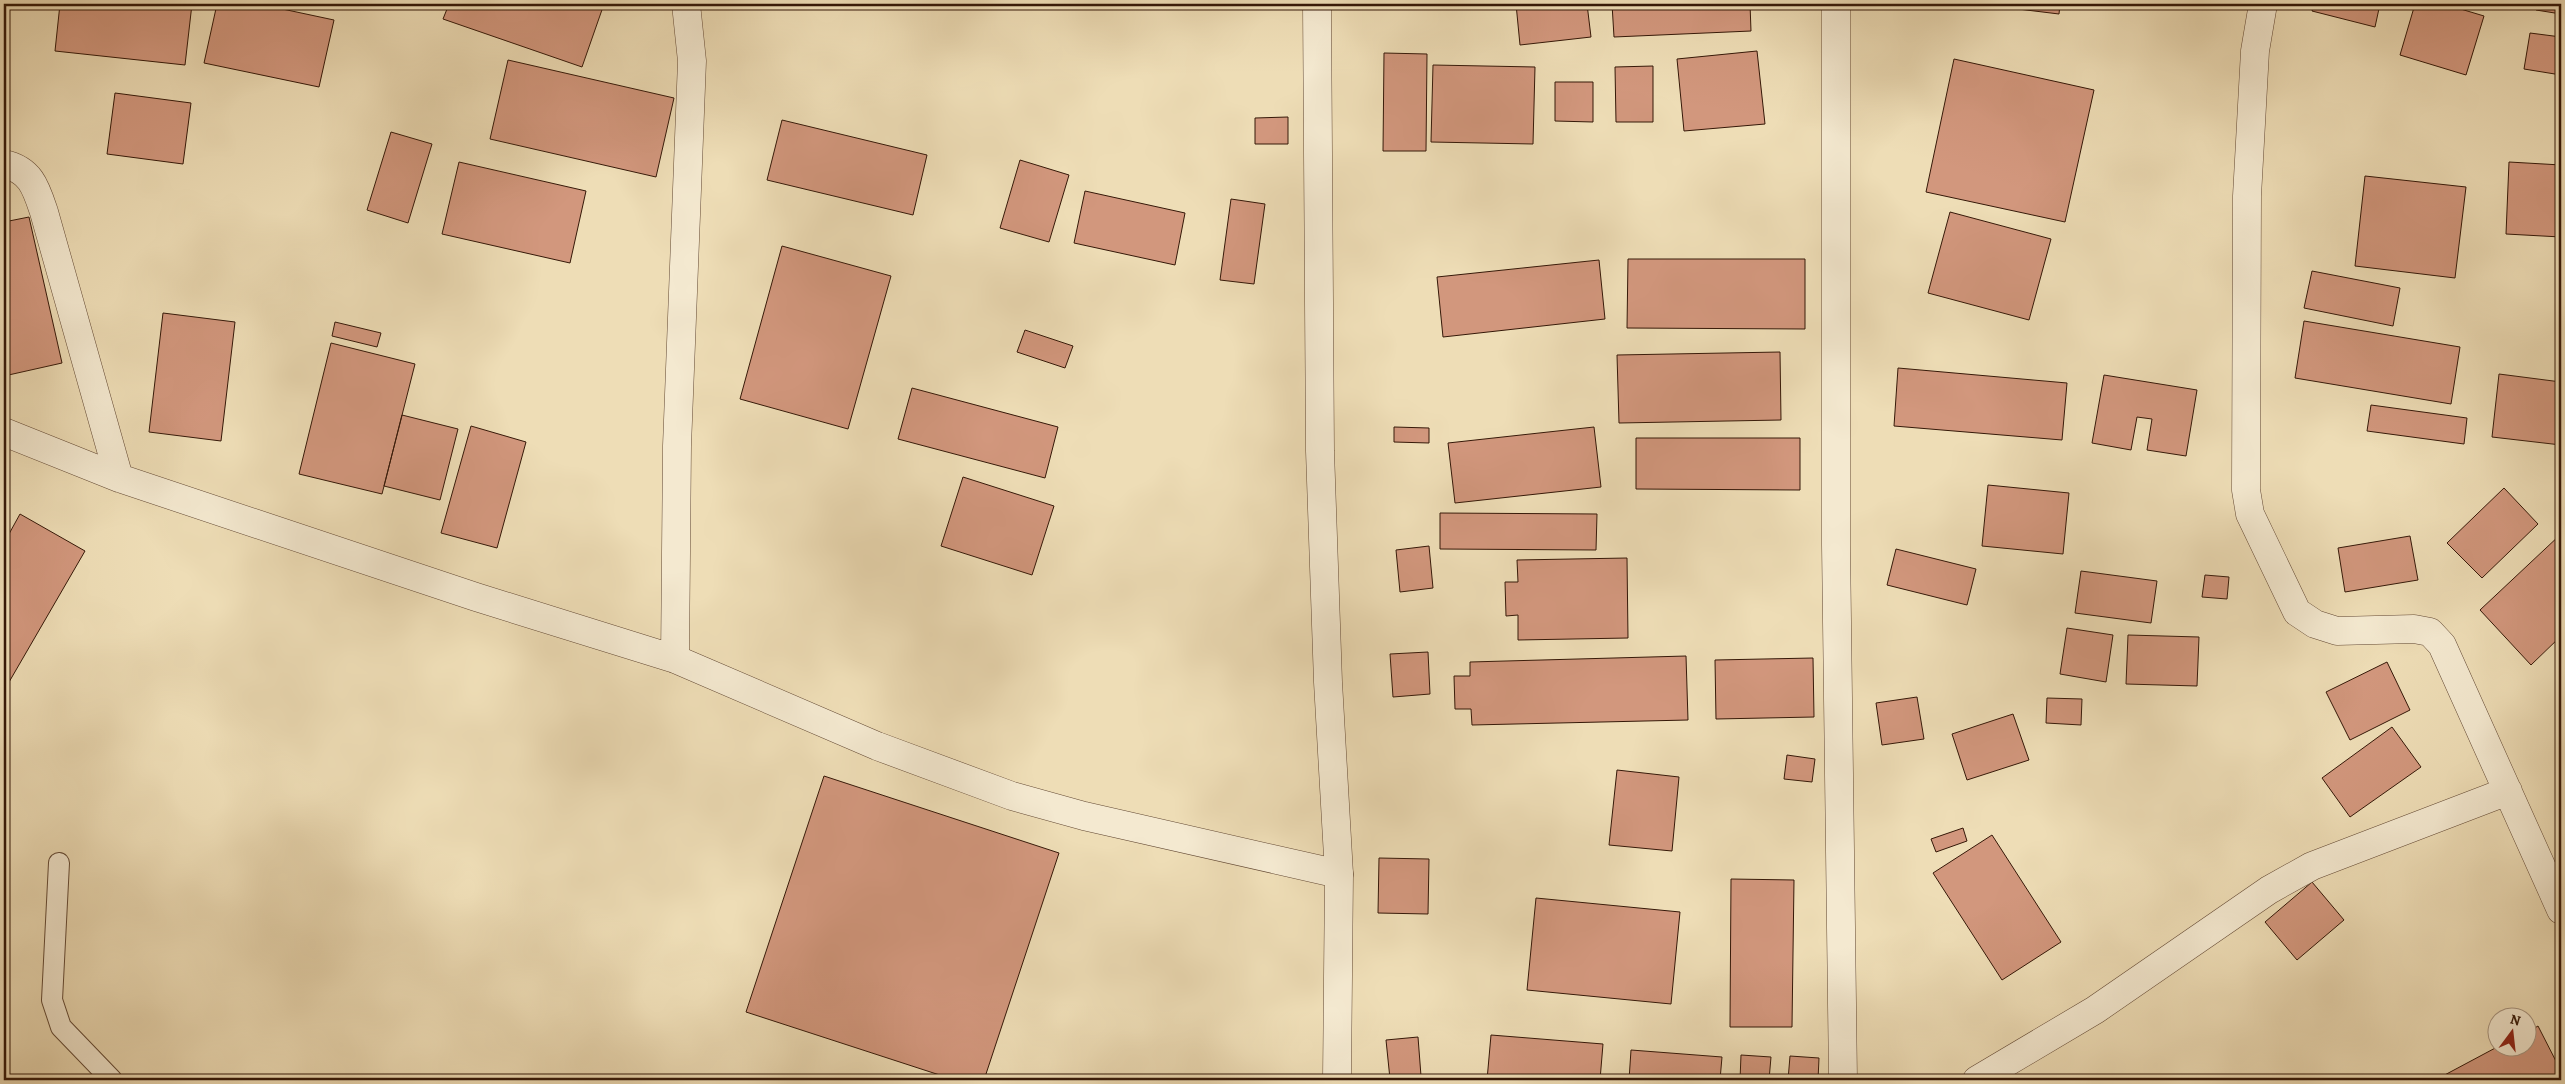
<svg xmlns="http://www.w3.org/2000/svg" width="2565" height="1084" viewBox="0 0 2565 1084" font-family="Alegreya,serif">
  <rect width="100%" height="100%" fill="#eeddb6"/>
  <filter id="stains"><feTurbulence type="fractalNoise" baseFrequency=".004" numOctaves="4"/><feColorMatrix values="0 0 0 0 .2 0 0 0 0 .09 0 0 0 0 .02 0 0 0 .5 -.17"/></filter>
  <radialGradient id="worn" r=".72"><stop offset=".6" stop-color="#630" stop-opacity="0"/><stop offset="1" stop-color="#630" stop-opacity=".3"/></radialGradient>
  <path fill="#d2977d" stroke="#351808" d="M60,4h132l-7,61 -130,-14z
    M217,4h42l75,16 -15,67 -115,-24z
    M449,4h155l-22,63 -139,-48z
    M1516,4h71l4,33 -71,8z
    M1612,4h138l1,27 -137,6z
    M1913,4h40l-1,4z
    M1977,4h83l-1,10z
    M2314,4h66l-5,23 -63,-16z
    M2415,4h29l40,12 -18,59 -66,-20z
    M2537,4h24v10l-25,-4z
    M2530,33l31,4v38l-37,-6z
    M1757,51l8,73 -81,7 -7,-72z
    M1384,53l43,1 -1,97h-43z
    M1954,59l140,31 -29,132 -139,-30z
    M508,60l166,38 -18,79 -166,-38z
    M1433,65l102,2 -2,77 -102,-2z
    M1653,66v56h-37l-1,-55z
    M1555,82h38v40l-38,-1z
    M115,93l76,10 -8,61 -76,-10z
    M1288,117v27h-33v-26z
    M782,120l145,35 -14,60 -146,-35z
    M391,132l41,12 -24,79 -41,-13z
    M1020,160l49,15 -20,67 -49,-14z
    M459,162l127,29 -16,72 -128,-29z
    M2509,162l52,3v72l-55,-3z
    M2365,176l101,11 -11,91 -100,-12z
    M1085,191l100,22 -10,52 -101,-22z
    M1231,199l34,5 -11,80 -34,-4z
    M1950,212l101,27 -22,81 -101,-27z
    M29,217l33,146 -58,13v-154z
    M782,246l109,30 -43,153 -108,-30z
    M1628,259h177v70l-178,-1z
    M1599,260l6,59 -162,18 -6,-60z
    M2312,271l88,17 -7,38 -89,-18z
    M163,313l72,9 -14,119 -72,-9z
    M2304,321l156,26 -9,57 -156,-26z
    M335,322l46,11 -4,14 -45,-11z
    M1025,330l48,16 -8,22 -48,-16z
    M331,343l84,21 -33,130 -83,-20z
    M1780,352l1,68 -162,3 -2,-68z
    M1898,368l169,15 -5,57 -168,-14z
    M2499,374l62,8v63l-69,-8z
    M2104,375l93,15 -11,66 -39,-6 5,-31 -15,-2 -6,33 -39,-7z
    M912,388l146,39 -13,51 -147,-39z
    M2371,405l96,13 -3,26 -97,-13z
    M402,415l56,14 -18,71 -56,-14z
    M471,426l55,16 -29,106 -56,-15z
    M1394,427l35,1v15l-35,-1z
    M1594,427l7,60 -146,16 -7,-60z
    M1636,438h164v52l-164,-1z
    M963,477l91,29 -22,69 -91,-29z
    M1988,485l81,8 -6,61 -81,-8z
    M2504,488l34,36 -56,54 -35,-35z
    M1440,513l157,1 -1,36 -156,-1z
    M20,514l65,37 -80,138 -1,-146z
    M2561,534v102l-30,29 -51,-55z
    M2410,536l8,44 -73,12 -7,-44z
    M1429,546l4,42 -33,4 -4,-42z
    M1896,549l80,20 -9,36 -80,-20z
    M1627,558l1,80 -110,2v-25l-12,1 -1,-34h13l-1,-22z
    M2081,571l76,10 -6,42 -76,-10z
    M2205,575l24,2 -2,22 -25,-2z
    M2067,628l46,7 -7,47 -46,-8z
    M2128,635l71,2 -2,49 -71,-2z
    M1428,652l2,42 -37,3 -3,-43z
    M1686,656l2,64 -216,5 -1,-16h-16l-1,-33h16v-14z
    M1813,658l1,59 -98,2 -1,-59z
    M2387,662l23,48 -60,30 -24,-48z
    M1917,697l7,42 -42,6 -6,-42z
    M2047,698l35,1 -1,26 -35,-2z
    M2013,714l16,46 -62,20 -15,-46z
    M2392,727l29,40 -71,50 -28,-39z
    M1787,755l28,4 -3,23 -28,-3z
    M1617,770l62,7 -7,74 -63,-6z
    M824,776l235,77 -75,227h-29l-209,-68z
    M1963,828l4,13 -31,11 -5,-13z
    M1992,835l69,107 -59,38 -69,-107z
    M1379,858l50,1 -1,55 -50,-1z
    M1731,879l63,1 -2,147h-62z
    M2312,882l32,38 -47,40 -32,-38z
    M1536,898l144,14 -9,92 -144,-14z
    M2538,1026l23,45v9h-120l-2,-2 60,-32h29v-14z
    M1491,1035l112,9 -3,36h-113z
    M1418,1037l3,39 -31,3 -4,-39z
    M1631,1050l91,7 -2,23h-91z
    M1741,1055l30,2 -2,23h-29z
    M1790,1056l29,2 -1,22h-30z"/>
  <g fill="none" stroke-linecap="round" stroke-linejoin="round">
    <g stroke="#634934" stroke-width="22">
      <path id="service" d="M59,863l-7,137 9,27 51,53"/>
    </g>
    <g stroke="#634934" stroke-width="29">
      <path id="minor" d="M1836,4v541l7,535
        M2263,4l-8,47 -8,145 -1,294 4,24 47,98 18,12 22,7 77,-2 16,3 12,13 119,265
        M4,164c27,6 32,24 40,48l75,266
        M4,432l115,46 357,119 199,62 202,87 135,50 72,20 255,58
        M675,659l2,-213 15,-385 -6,-57
        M1977,1080l118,-70 174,-120 43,-24 196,-75"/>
    </g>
    <g stroke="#634934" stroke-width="29">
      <path id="tertiary" d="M1317,4l3,447 8,231 11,192 -2,206"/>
    </g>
    <use href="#service" stroke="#f4e9d0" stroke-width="20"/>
    <use href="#minor" stroke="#f4e9d0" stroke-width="28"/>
    <use href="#tertiary" stroke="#f4e9d0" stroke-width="28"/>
  </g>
  <rect width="2565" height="1084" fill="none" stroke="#eeddb6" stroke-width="20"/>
  <rect x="5" y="5" width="2555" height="1074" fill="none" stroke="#351808" stroke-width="2.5"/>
  <rect x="10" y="10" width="2545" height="1064" fill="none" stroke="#351808"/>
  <g transform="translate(2512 1032) rotate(15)"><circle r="24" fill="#f4e9d0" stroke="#a89580"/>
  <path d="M0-4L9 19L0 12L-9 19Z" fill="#8f2418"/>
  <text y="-8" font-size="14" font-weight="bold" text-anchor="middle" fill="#351808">N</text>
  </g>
  <rect width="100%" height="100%" filter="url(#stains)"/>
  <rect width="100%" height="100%" fill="url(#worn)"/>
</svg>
